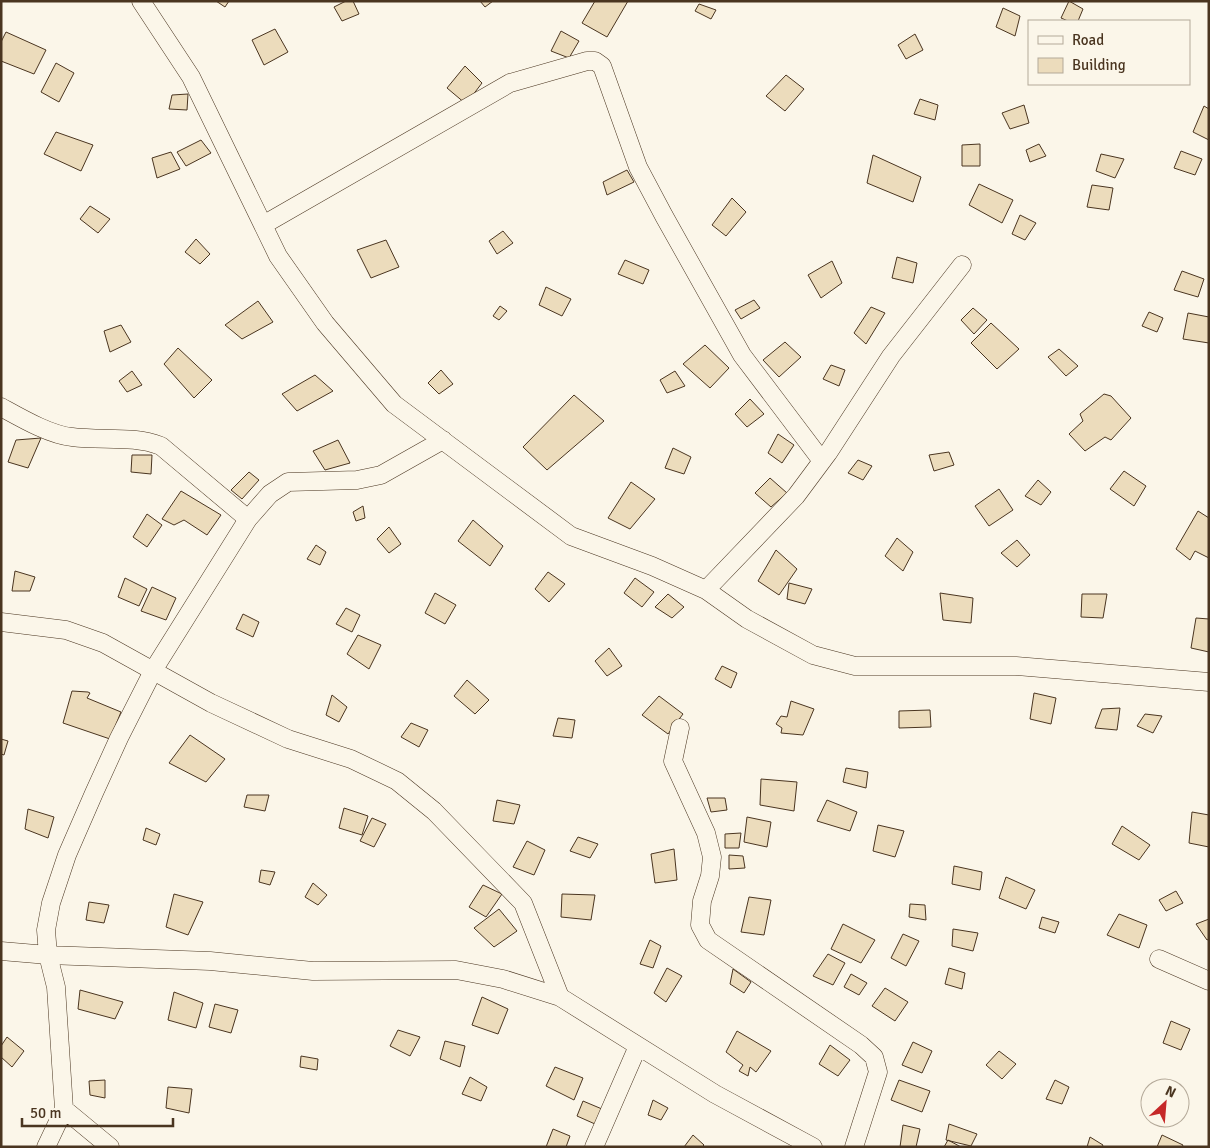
<svg xmlns="http://www.w3.org/2000/svg" width="1210" height="1148" viewBox="0 0 1210 1148" font-family="Signika,sans-serif">
  <rect width="100%" height="100%" fill="#fbf6e9"/>
  <path fill="#ecdcbc" stroke="#4a3520" d="M216,1h13l-4,6z
    M346,1h7l6,13 -17,7 -8,-14z
    M480,1h13l-8,6z
    M595,1h33l-21,36 -25,-14z
    M1069,1l14,8 -5,12h-10l-7,-3z
    M699,4l17,6 -5,9 -16,-8z
    M1003,8l17,8 -5,20 -19,-9z
    M275,29l13,23 -24,13 -12,-25z
    M561,31l18,10 -10,17 -18,-7z
    M6,32l40,18 -12,24 -33,-13v-19z
    M915,34l8,16 -17,9 -8,-14z
    M56,63l18,10 -15,29 -18,-10z
    M465,66l17,17 -16,21 -19,-16z
    M786,75l18,14 -19,22 -19,-15z
    M188,94l-1,16 -18,-1 3,-14z
    M920,99l18,6 -3,15 -21,-6z
    M1024,105l5,18 -19,6 -8,-16z
    M1204,106l5,3v31l-16,-8z
    M56,132l37,13 -12,26 -37,-17z
    M201,140l10,13 -25,13 -9,-14z
    M980,144v22h-18v-21z
    M1039,144l7,12 -16,6 -4,-12z
    M1181,151l21,8 -7,16 -21,-7z
    M171,152l9,17 -23,9 -5,-20z
    M1101,154l23,5 -9,19 -19,-7z
    M873,155l48,22 -8,25 -46,-19z
    M627,170l7,12 -27,13 -4,-13z
    M979,184l34,16 -11,23 -33,-18z
    M1092,185l21,3 -4,22 -22,-3z
    M732,198l14,14 -20,24 -14,-11z
    M90,206l20,13 -12,14 -18,-14z
    M1020,215l16,8 -11,17 -13,-6z
    M503,231l10,12 -16,11 -8,-13z
    M196,239l14,15 -10,10 -15,-12z
    M386,240l13,27 -28,11 -14,-28z
    M897,257l20,6 -4,20 -21,-5z
    M625,260l24,10 -6,14 -25,-10z
    M832,261l10,22 -21,15 -13,-23z
    M1182,271l22,8 -6,18 -24,-7z
    M546,287l25,12 -9,17 -23,-11z
    M754,300l6,8 -19,11 -6,-9z
    M258,301l15,21 -31,17 -17,-14z
    M500,306l7,5 -8,9 -6,-4z
    M871,307l14,6 -19,31 -12,-11z
    M973,308l14,12 -13,14 -13,-14z
    M1149,312l14,6 -6,14 -15,-6z
    M1188,313l21,4v26l-26,-4z
    M991,323l28,26 -22,20 -26,-26z
    M121,325l10,17 -21,10 -6,-21z
    M785,342l16,15 -22,20 -16,-17z
    M705,345l24,23 -19,20 -27,-24z
    M178,348l34,32 -18,18 -30,-34z
    M1059,349l19,17 -12,10 -18,-19z
    M831,365l14,5 -6,16 -16,-7z
    M441,370l12,14 -14,10 -11,-11z
    M132,371l10,14 -15,7 -8,-11z
    M675,371l10,15 -18,7 -7,-13z
    M315,375l18,16 -36,20 -15,-17z
    M1104,394l7,2 20,22 -20,22 -6,-3 -20,14 -16,-17 14,-13 -3,-7z
    M574,395l30,26 -57,49 -24,-23z
    M750,399l14,15 -17,13 -12,-13z
    M778,434l16,11 -12,18 -14,-10z
    M41,438l-13,30 -20,-6 8,-22z
    M338,440l12,23 -25,7 -12,-19z
    M673,448l18,9 -7,17 -19,-6z
    M949,452l5,13 -20,6 -5,-16z
    M132,455h20l-1,19 -20,-2z
    M858,460l14,6 -9,14 -15,-7z
    M1124,471l22,15 -12,20 -24,-17z
    M249,472l10,8 -17,19 -11,-9z
    M770,478l17,15 -16,14 -16,-14z
    M1038,480l13,12 -10,13 -16,-9z
    M631,482l24,17 -25,30 -22,-11z
    M999,489l14,21 -24,16 -14,-20z
    M181,491l40,24 -14,20 -23,-15 -10,5 -12,-6z
    M363,506l2,12 -9,3 -3,-9z
    M1198,511l11,7v40l-14,-7 -5,9 -14,-11z
    M147,514l15,11 -15,22 -14,-10z
    M473,520l30,26 -13,20 -32,-25z
    M389,527l12,17 -12,9 -12,-14z
    M897,538l16,14 -10,19 -18,-15z
    M1017,540l13,15 -13,12 -16,-14z
    M316,545l10,7 -6,13 -13,-6z
    M776,550l21,19 -18,26 -21,-14z
    M15,571l20,6 -5,14h-18z
    M548,572l17,12 -16,18 -14,-13z
    M125,578l22,11 -8,17 -21,-9z
    M635,578l19,14 -12,15 -18,-14z
    M789,583l23,6 -7,15 -18,-5z
    M152,587l24,11 -10,22 -25,-9z
    M435,593l21,12 -11,19 -20,-11z
    M940,593l33,5 -2,25 -28,-3z
    M668,594l16,13 -12,11 -17,-11z
    M1082,594h25l-4,24 -22,-1z
    M346,608l14,7 -8,17 -16,-8z
    M243,614l16,8 -6,15 -17,-8z
    M1196,618l13,1v33l-18,-4z
    M358,635l23,10 -12,24 -22,-15z
    M609,648l13,18 -15,10 -12,-15z
    M722,666l15,7 -6,15 -16,-9z
    M467,680l22,20 -14,14 -21,-18z
    M72,691l16,1 2,1 -3,5 34,14 -11,27 -47,-16z
    M1034,693l22,5 -5,26 -21,-5z
    M332,695l15,12 -8,15 -13,-7z
    M659,696l24,18 -15,20 -26,-19z
    M791,701l23,8 -11,26 -22,-2 1,-5 -6,-4 5,-8 6,1z
    M1120,708l-3,22 -22,-2 7,-19z
    M930,710l1,17 -32,1v-17z
    M1145,714l17,2 -9,17 -16,-7z
    M558,718l17,2 -3,18 -19,-2z
    M411,723l17,7 -9,17 -18,-10z
    M190,735l35,24 -19,23 -37,-19z
    M1,739l7,2 -4,14 -3,-1z
    M846,768l22,4 -2,16 -23,-6z
    M761,779l36,3 -3,29 -34,-6z
    M247,795h22l-4,16 -21,-4z
    M707,798h18l2,12 -16,2z
    M497,800l23,5 -6,19 -21,-3z
    M827,800l30,12 -7,19 -33,-10z
    M344,808l24,8 -6,19 -23,-7z
    M28,809l26,8 -6,21 -23,-9z
    M1192,812l17,3v32l-20,-4z
    M747,817l24,5 -4,25 -23,-5z
    M372,818l14,6 -12,23 -14,-6z
    M878,825l26,6 -9,26 -22,-6z
    M1122,826l28,19 -11,15 -27,-16z
    M146,828l14,6 -4,11 -13,-5z
    M741,833l-2,15h-14v-14z
    M578,837l20,7 -8,14 -20,-7z
    M527,841l18,9 -11,25 -21,-8z
    M674,849l3,31 -22,3 -4,-29z
    M729,855l14,1 2,12 -16,1z
    M954,866l28,6 -2,18 -28,-6z
    M261,870l14,2 -5,13 -11,-3z
    M1006,877l29,13 -9,19 -27,-11z
    M313,883l14,12 -9,10 -13,-8z
    M483,885l19,9 -16,23 -17,-10z
    M1176,891l7,12 -17,8 -7,-11z
    M174,894l29,8 -15,33 -22,-8z
    M562,894l33,1 -4,25 -30,-3z
    M749,897l22,3 -7,35 -23,-3z
    M89,902l20,3 -5,18 -18,-3z
    M910,904l15,1 1,15 -17,-3z
    M499,909l18,22 -23,16 -20,-19z
    M1119,914l28,11 -8,23 -32,-13z
    M1042,917l17,5 -4,11 -16,-5z
    M1209,919v20l-2,1 -11,-16z
    M843,924l32,16 -14,23 -30,-14z
    M953,929l25,4 -5,18 -21,-5z
    M903,934l16,7 -13,25 -15,-8z
    M650,940l11,6 -8,22 -13,-4z
    M828,954l17,9 -12,22 -20,-9z
    M667,968l15,8 -16,26 -12,-9z
    M949,968l16,5 -3,16 -17,-5z
    M733,969l18,13 -7,11 -14,-9z
    M851,974l16,9 -8,12 -15,-8z
    M885,988l23,14 -13,19 -23,-15z
    M80,990l43,12 -8,17 -37,-10z
    M174,992l29,11 -7,25 -28,-8z
    M482,997l26,12 -10,25 -26,-9z
    M215,1004l23,6 -7,23 -22,-6z
    M1171,1021l19,8 -9,21 -18,-7z
    M398,1030l22,7 -10,19 -20,-10z
    M737,1031l34,20 -15,21 -6,-5 -2,9 -9,-5 4,-6 -17,-13z
    M7,1037l17,14 -12,16 -11,-10v-11z
    M445,1041l20,5 -5,21 -20,-8z
    M913,1042l19,9 -10,22 -20,-8z
    M830,1045l20,15 -12,16 -19,-12z
    M999,1051l17,13 -14,15 -16,-14z
    M301,1056l17,3 -1,11 -17,-3z
    M555,1067l28,11 -9,22 -28,-14z
    M470,1077l17,10 -6,14 -19,-7z
    M105,1080v18l-15,-3 -1,-14z
    M899,1080l31,11 -8,21 -31,-12z
    M1055,1080l14,7 -7,17 -16,-5z
    M168,1087l24,2 -3,24 -23,-5z
    M653,1100l15,8 -7,12 -13,-5z
    M583,1101l19,8 -7,15 -18,-8z
    M949,1124l28,10 -6,12 -25,-6z
    M903,1125l17,4 -4,18h-16z
    M553,1129l17,7 -4,11h-20z
    M693,1135l11,10 -2,2h-18z
    M1162,1135l21,10 -1,2h-25z
    M1090,1137l13,8 -1,2h-15z
    M948,1140l13,7h-17z"/>
  <g fill="none" stroke-linecap="round" stroke-linejoin="round">
    <g stroke="#4a3520" stroke-width="19">
      <path id="minor" d="M141,1l50,76 87,179 47,67 69,81 177,132 81,30 54,24 41,29 66,36 42,11h161l193,16
        M263,225l247,-142 77,-22h8l7,5 36,101 26,49 78,139 80,106
        M1,407c20,11 49,28 71,30 30,4 61,-2 89,9l87,73
        M706,590l90,-94 32,-43 63,-97 71,-91
        M1,622l65,8 37,13 108,60 77,36 63,20 46,22 37,30 89,92 37,94
        M680,728l-7,33 33,72 6,24 -2,19 -8,25 -2,24 8,15 153,105 13,12 4,15 -24,75
        M1,951l47,4 162,6 103,10 143,-1 47,9 57,18 155,97 98,53
        M1159,959l50,22
        M64,1109l46,38
        M46,1147l18,-38 -8,-122 -8,-32 -2,-25 5,-27 16,-48 27,-62 25,-55 35,-69 94,-150 22,-25 18,-12 69,-2 24,-5 62,-35
        M594,1147l44,-101"/>
    </g>
    <use href="#minor" stroke="#fbf6e9" stroke-width="18"/>
  </g>
  <rect width="1210" height="1148" fill="none" stroke="#4a3520" stroke-width="5"/>
  <rect x="1028" y="20" width="162" height="65" fill="#fbf6e9" stroke="#b4a999"/>
  <rect x="1038" y="36" width="25" height="8" fill="#fbf6e9" stroke="#b4a999"/>
  <text x="1072" y="45" font-size="15" fill="#4a3520">Road</text>
  <rect x="1038" y="58" width="25" height="15" fill="#ecdcbc" stroke="#b4a999"/>
  <text x="1072" y="70" font-size="15" fill="#4a3520">Building</text>
  <g transform="translate(1165 1103) rotate(26)"><circle r="24" fill="#fbf6e9" stroke="#b4a999"/>
  <path d="M0-4L9 19L0 12L-9 19Z" fill="#c62828"/>
  <text y="-8" font-size="14" font-weight="bold" text-anchor="middle" fill="#4a3520">N</text>
  </g>
  <path d="M22 1118v8h151v-8" fill="none" stroke="#4a3520" stroke-width="2.5"/>
  <text x="30" y="1118" font-size="15" fill="#4a3520" stroke="#fbf6e9" stroke-width="4" paint-order="stroke">50 m</text>
</svg>
